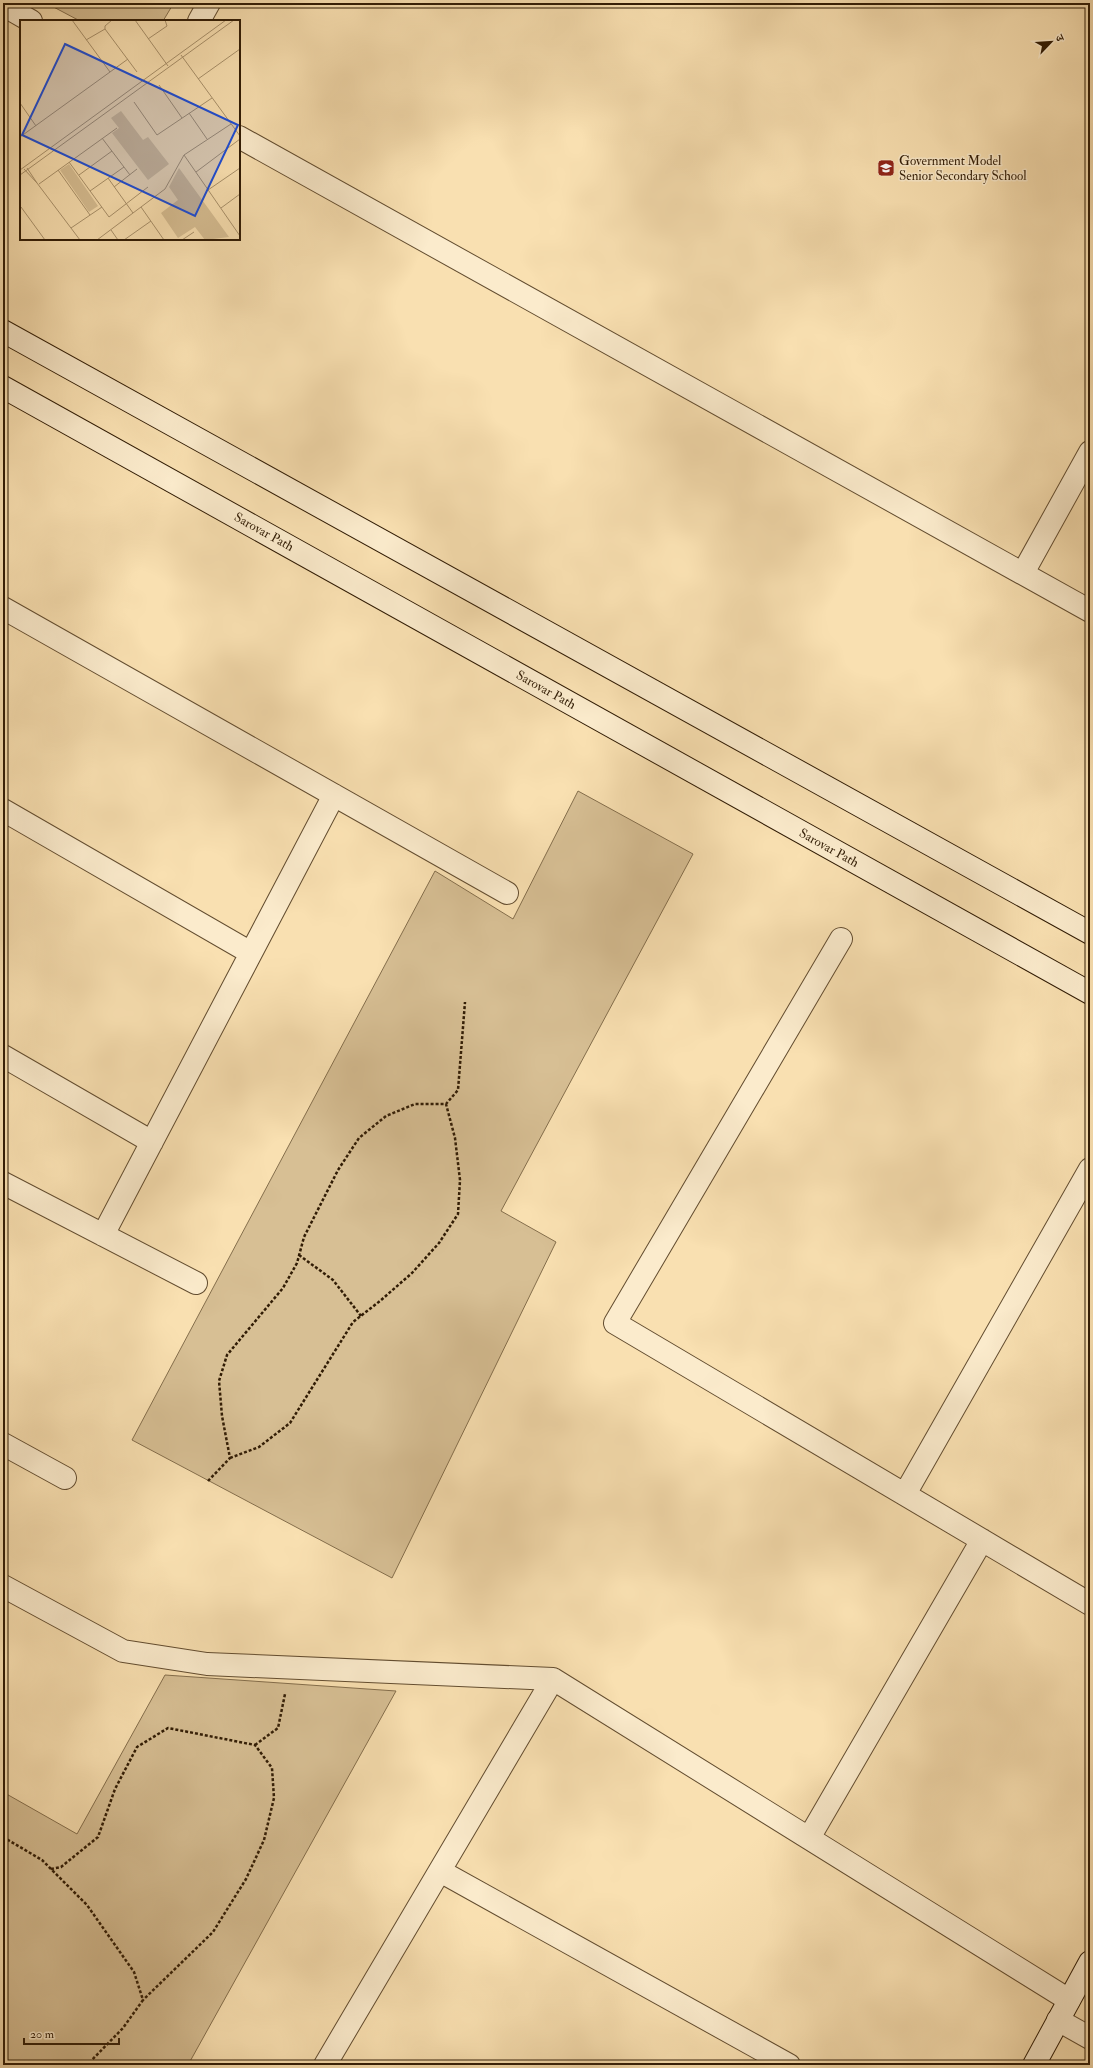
<svg xmlns="http://www.w3.org/2000/svg" width="1093" height="2068" viewBox="0 0 1093 2068" font-family="'IM FELL Double Pica','Noto Serif Devanagari',serif">
  <rect width="100%" height="100%" fill="#f9e0b1"/>
  <filter id="stains"><feTurbulence type="fractalNoise" baseFrequency=".005" numOctaves="4"/><feColorMatrix values="0 0 0 0 .2 0 0 0 0 .09 0 0 0 0 .02 0 0 0 .5 -.17"/></filter>
  <radialGradient id="worn" r=".72"><stop offset=".6" stop-color="#630" stop-opacity="0"/><stop offset="1" stop-color="#630" stop-opacity=".3"/></radialGradient>
  <path fill="#d7bf94" stroke="#846e4c" d="M46,3h121l5,3 -9,15h-83z
    M578,791l115,63 -192,357 55,31 -164,336 -260,-138 303,-569 78,48z
    M165,1675l231,16 -208,374h-185v-273l74,42z"/>
  <g fill="none" stroke-linecap="round" stroke-linejoin="round">
    <g stroke="#634d30" stroke-width="24">
      <path id="street" d="M3,5l28,16
        M199,21l10,-18
        M239,137l851,474
        M1023,573l67,-121
        M3,608l504,285
        M3,810l248,143
        M841,939l-226,384 475,281
        M3,1056l149,86
        M3,1183l193,100
        M103,1235l231,-440
        M3,1444l62,34
        M905,1494l185,-325
        M3,1586l120,65 84,13 346,15 516,321
        M809,1838l173,-298
        M440,1871l349,194
        M1058,2020l32,18
        M325,2065l228,-386"/>
    </g>
    <g stroke="#311c05" stroke-width="24">
      <path id="secondary" d="M3,331l1087,602
        M3,387l1087,606
        M1034,2065l56,-103"/>
    </g>
    <path stroke="#311c05" stroke-width="2.5" stroke-dasharray="3 2" stroke-linecap="butt" d="M299,1255l34,25 28,36
      M230,1458l29,-11 31,-24 63,-101 27,-21 32,-28 27,-30 19,-29 2,-34 -5,-42 -9,-34
      M208,1481l22,-23 -8,-42 -3,-35 8,-26 56,-67 14,-25 7,-26 34,-67 21,-32 27,-22 29,-12h31l12,-14 7,-88
      M255,1745l23,-17 7,-34
      M3,1837l39,23 45,45 47,67 9,28 -20,28 -36,37
      M51,1869l10,-2 37,-30 17,-48 22,-42 31,-19 87,17 17,23 2,30 -10,42 -18,39 -33,53 -70,68"/>
    <use href="#street" stroke="#fbebcc" stroke-width="22"/>
    <use href="#secondary" stroke="#fbebcc" stroke-width="22"/>
  </g>
  <defs>
    <g id="school-square" transform="scale(0.9)"><rect x="-9" y="-9" width="18" height="18" rx="4" fill="#8f2418" stroke="#fbebcc"/><path d="M0-5L7-2L0 1L-7-2ZM-4 1L0 2.5L4 1V4Q0 6-4 4Z" fill="#fff"/></g>
  </defs>
  <g fill-rule="evenodd">
    <use href="#school-square" x="886" y="168"/>
  </g>
  <g text-anchor="middle" dominant-baseline="central" stroke-width="3" stroke-linejoin="round" paint-order="stroke">
    <g font-size="13" fill="#311c05" stroke="#fbebcc" text-anchor="start">
      <text x="899" y="161">Government Model<tspan x="899" dy="15">Senior Secondary School</tspan></text>
    </g>
    <g font-size="13" fill="#311c05" stroke="#fbebcc">
      <text transform="translate(264 532) rotate(29)">Sarovar Path</text>
      <text transform="translate(546 690) rotate(29)">Sarovar Path</text>
      <text transform="translate(829 848) rotate(29)">Sarovar Path</text>
    </g>
  </g>
  <g transform="translate(20 20)">
    <rect width="220" height="220" fill="#f9e0b1"/>
    <path d="M101,91l22,29 5,-3 21,27 -21,16 -36,-47 7,-5 -8,-10zM49,144l29,42 -9,6 -29,-42zM159,148l50,69 -24,3 -10,-13 -17,11 -17,-25 17,-13 -9,-13z" fill="#d7bf94"/>
    <path fill="none" stroke="#a9926c" stroke-width="1" d="M52,0l38,52M92,0l-7,6v3l32,43M115,0l33,46M128,19l19,-13 -2,-6M66,20l19,-11M161,35l59,81M178,59l42,-30M139,65l23,33M114,82l23,33 55,-37M0,83l16,23M169,93l18,26M0,117l108,-78M82,118l28,37M164,135l56,81M49,142l40,55 39,-30M7,148l10,15M4,149l13,14 43,57M0,150l206,-150M38,150l32,45M176,152l44,-33M0,155l214,-155M59,155l33,-24M88,158l25,35M19,164l78,-56M94,167l23,-18M188,170l32,-22M70,171l34,-24M1,187l24,33M121,187l23,33M201,188l19,-14M51,208l31,-21M91,210l7,10M77,220l68,-51 19,-34 47,-31M104,220l27,-19M162,220l12,-8"/>
    <path fill="#1d4ed8" fill-opacity="0.15" stroke="#1d4ed8" stroke-width="2" d="M45,24l173,81 -43,91 -173,-81z"/>
    <rect width="220" height="220" fill="none" stroke="#311c05" stroke-width="2"/>
  </g>
  <rect width="1093" height="2068" fill="none" stroke="#f9e0b1" stroke-width="16"/>
  <rect x="4" y="4" width="1085" height="2060" fill="none" stroke="#311c05" stroke-width="2"/>
  <rect x="8" y="8" width="1077" height="2052" fill="none" stroke="#311c05"/>
  <g transform="translate(1051 42) rotate(65)" stroke="#fbebcc" stroke-width="3" paint-order="stroke">
  <path d="M0-3L7 15L0 10L-7 15Z" fill="#311c05"/>
  <text y="-6" font-size="11" font-weight="bold" text-anchor="middle" fill="#311c05">उ</text>
  </g>
  <path d="M24 2038v6h95v-6" fill="none" stroke="#311c05" stroke-width="2"/>
  <text x="30" y="2038" font-size="12" fill="#311c05" stroke="#fbebcc" stroke-width="3" paint-order="stroke">20 m</text>
  <rect width="100%" height="100%" filter="url(#stains)"/>
  <rect width="100%" height="100%" fill="url(#worn)"/>
</svg>
